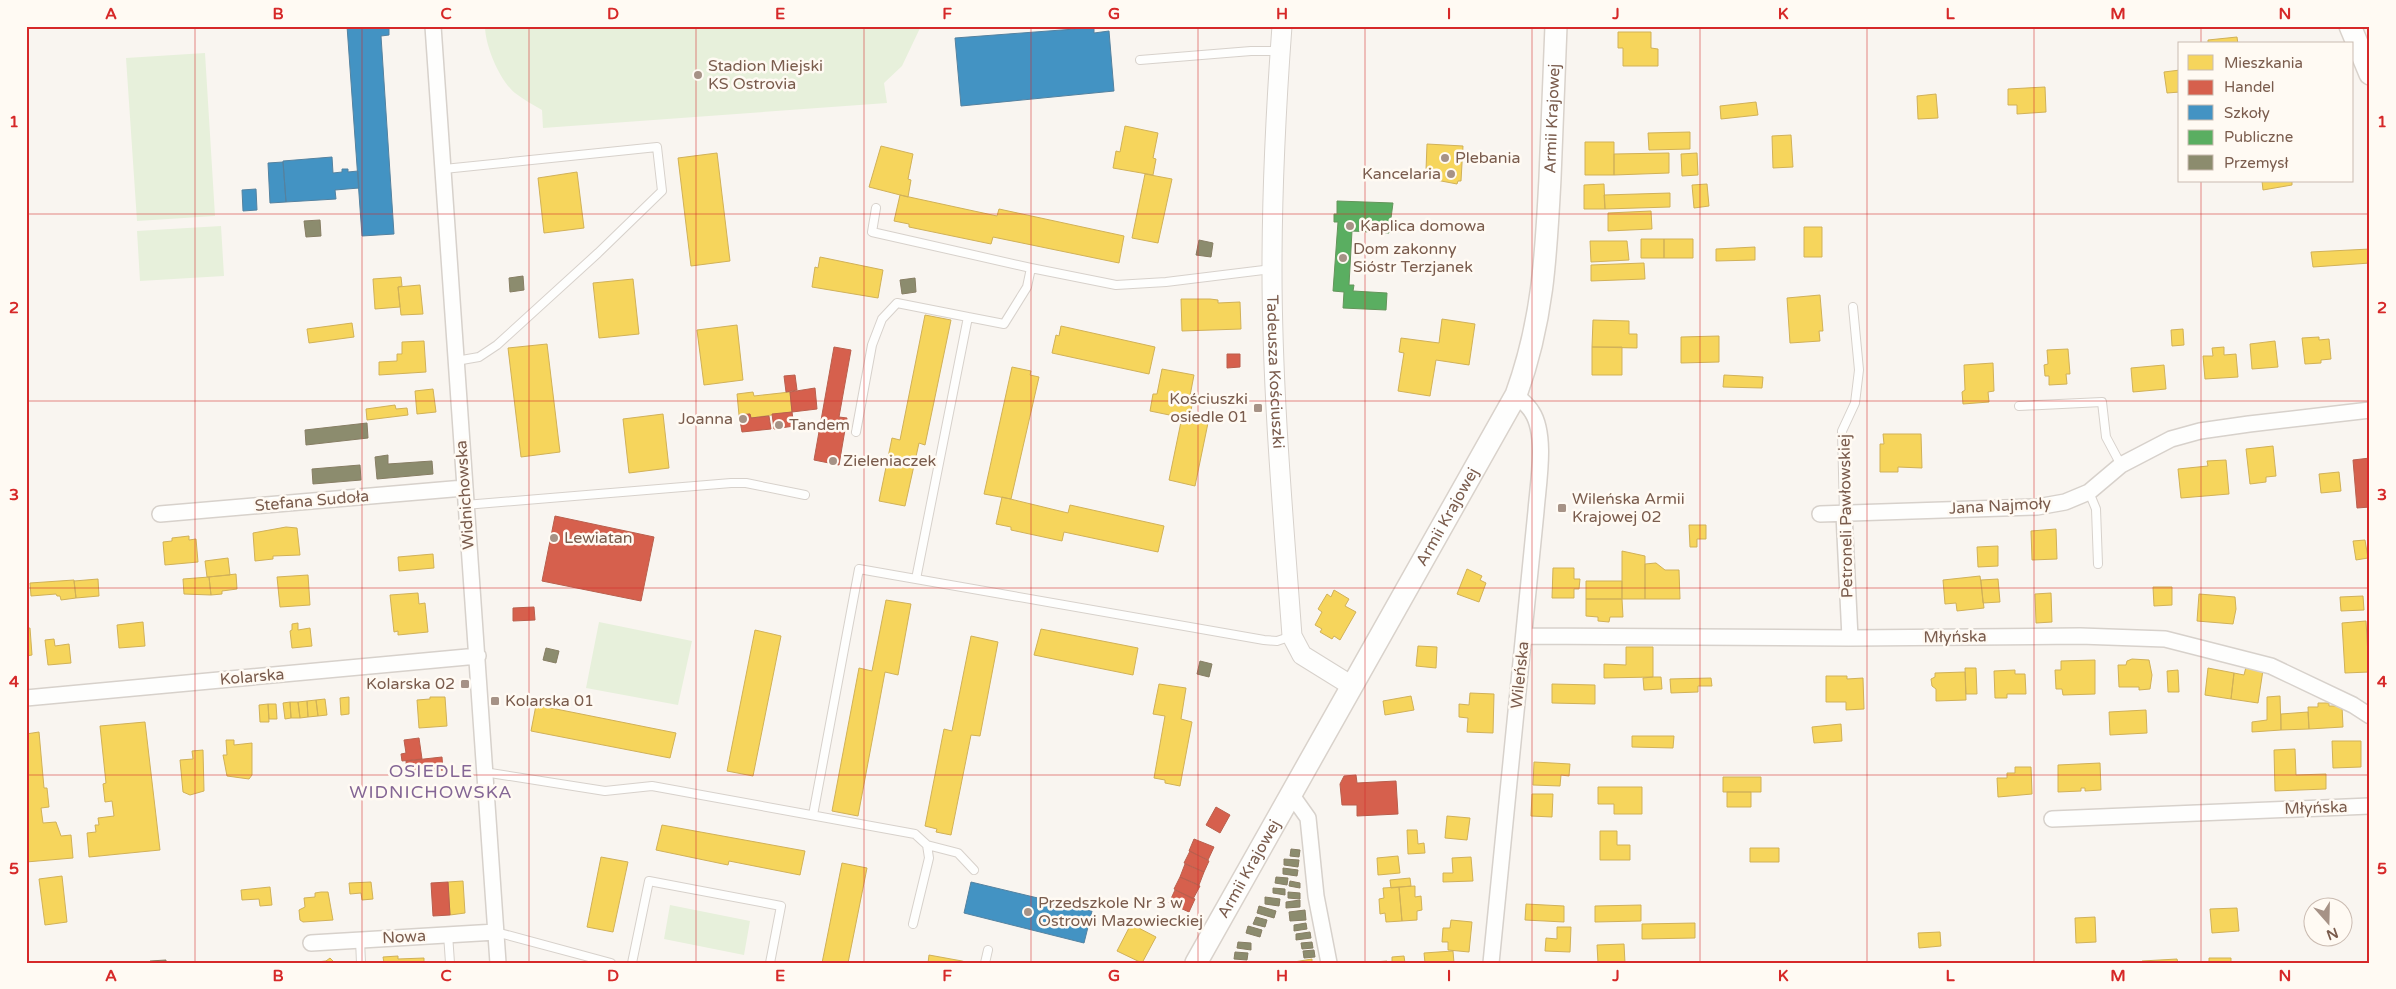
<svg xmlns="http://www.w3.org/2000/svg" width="2396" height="989" viewBox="0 0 2396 989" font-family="'Varela Round',sans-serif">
  <rect width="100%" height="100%" fill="#f9f5f0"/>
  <path fill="#e7f0db" d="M485,26h436l-19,40 -18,17 3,20 -344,25 -1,-18c-9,-5 -19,-11 -27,-17 -15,-12 -30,-47 -30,-67z
    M205,53l10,163 -78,5 -11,-163z
    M221,226l3,50 -84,5 -3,-50z
    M599,622l93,19 -14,64 -92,-17z
    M670,905l80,16 -6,34 -80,-16z"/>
  <path fill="#f6d55c" stroke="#d1b158" d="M1618,32h33v16l7,1v17h-35v-18h-5z
    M2237,37l1,7h-30v-4z
    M2180,70v22l-13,1 -3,-21z
    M2045,87l1,25 -29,2v-9h-9v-16z
    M1936,94l2,24 -20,1 -1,-23z
    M1756,102l2,13 -37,4 -1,-13z
    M1125,126l33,7 -5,25 3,1 -3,16 -40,-7 3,-17 4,1z
    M1690,132v17l-41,1 -1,-17z
    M1791,135l2,32 -20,1 -1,-32z
    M1585,142h29v33h-29z
    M1427,144l36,2 -2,35h-3l-1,3 -21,-4 1,-10h-11z
    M881,146l32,8 -5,25 3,1 -3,17 -39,-10z
    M717,153l13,108 -39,5 -13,-108z
    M1669,153v20l-55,2v-21z
    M1697,153l1,22 -16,1 -1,-22z
    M577,172l7,56 -40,5 -6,-55z
    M1145,174l27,5 -14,64 -26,-5z
    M2262,181h30v4l-29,5z
    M1604,184l1,25h-21v-24z
    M1707,184l2,22 -15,2 -2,-23z
    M1670,193v14l-65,2 -1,-14z
    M900,195l97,21 2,-7 125,27 -5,27 -126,-26 -2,7 -82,-17v-3l-15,-3z
    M1651,211l1,18 -44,2v-18z
    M1804,227h18v30h-18z
    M1641,239h23v19h-23z
    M1664,239h29v19h-29z
    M1590,241h37l2,19 -38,2z
    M1755,247v13l-39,1v-12z
    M2370,249v14l-57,4 -2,-15z
    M820,257l63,13 -5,28 -66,-11 3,-20 3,1z
    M1644,263l1,16 -54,2v-16z
    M401,277l1,9 -4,1 2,20 -25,2 -2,-30z
    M633,279l6,55 -40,4 -6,-55z
    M420,285l3,29 -22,1 -3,-28z
    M1820,295l3,36h-4l1,10 -30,2 -3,-45z
    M1181,299h29l8,1v3l22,-1 1,27 -59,2z
    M925,315l26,5 -26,125 -6,-2 -14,63 -26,-5 13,-63 8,2z
    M1442,319l33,5 -6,41 -33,-5 -6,36 -32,-5 6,-38 -5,-1 2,-14 38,5z
    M1593,320l36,1v13h8v14l-45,-1z
    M352,323l2,14 -45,6 -2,-14z
    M737,325l6,55 -39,5 -7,-55z
    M1061,326l94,21 -6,27 -97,-21 4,-18 3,1z
    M2183,329l1,16 -12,1 -1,-16z
    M1719,336v26l-38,1v-26z
    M2319,337v3l10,-1 2,20 -10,1v3l-16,1 -3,-26z
    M424,341l2,31 -47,3v-13l18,-1v-7h5v-12z
    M2275,341l3,26 -26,2 -2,-25z
    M547,344l13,108 -39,5 -13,-109z
    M1592,347h30v28h-30z
    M2224,347v8l12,-1 2,23 -33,2 -2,-23h10l-1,-8z
    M2068,349l2,25h-4l1,10 -18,1v-9h-4l-1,-11 4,-1 -1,-14z
    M1993,363l1,28 -6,1 1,10 -26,2 -1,-12 3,-2 -1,-25z
    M2164,365l2,24 -33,3 -2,-24z
    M1012,367l19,4 -1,4 9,2 -28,122 -27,-5z
    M1162,369l32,6 -5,26h4l-4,18 -39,-8 3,-17h4z
    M1724,375l39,2 -1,11 -39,-1z
    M433,389l3,23 -19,2 -2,-23z
    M753,392l1,4 36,-4 2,20 -41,6 -1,-4 -11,1 -2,-21z
    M395,405l1,4 11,-1 1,7 -41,5 -1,-11z
    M663,414l6,54 -40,5 -6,-54z
    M1182,417l26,6 -13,63 -26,-6z
    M1883,434h38l1,34 -24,-1v5h-18v-28h4z
    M2273,446l3,30 -10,1v5l-16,2 -4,-35z
    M2226,460l3,34 -48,4 -3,-29 30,-3 -1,-5z
    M2339,472l2,19 -20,2 -2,-19z
    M1002,497l66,16 2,-8 94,21 -6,26 -94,-20 -2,9 -51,-11v-3l-15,-3z
    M1689,525h17v14h-9v8h-7z
    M286,527l11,1 3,27 -27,1v3l-18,2 -2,-28z
    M2056,529l1,30 -25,1 -1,-29z
    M189,536v4l7,-1 2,23 -33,3 -2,-23 9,-1v-3z
    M2365,540l3,18 -12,2 -3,-19z
    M1998,546v20l-20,1 -1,-20z
    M1622,551l23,5v43h-23z
    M433,554l1,14 -35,3 -1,-14z
    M228,558l2,17 -23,2 -2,-16z
    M1656,563l9,7h14l1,29h-35v-35z
    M1553,568h21v11h6l-1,10h-5v9h-22z
    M1467,569l15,7 -2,4 6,3 -7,19 -22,-8z
    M236,574l1,15 -15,2v3l-11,1 -2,-18z
    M308,575l2,30 -30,2 -3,-30z
    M1980,576l4,32 -27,3 -1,-8 -11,1 -2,-24z
    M209,577l2,18 -27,-1 -1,-15z
    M98,579l1,17 -23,2 -2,-17z
    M1998,579l2,23 -17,1 -2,-23z
    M74,580l2,18 -15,2 -1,-4h-3l-1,-2 -25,2 -1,-13z
    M1586,581h36v18h-36z
    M2153,587h19v18l-18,1z
    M1334,590l15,9 -4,7 11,6 -16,28 -6,-4 -2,3 -12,-7 2,-3 -7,-4 7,-13 -4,-3 9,-15 4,3z
    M418,593l1,11 6,-1 3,29 -30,3v-4l-4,1 -4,-37z
    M2051,593l1,29 -16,1 -1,-29z
    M2199,594l36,3 1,12 -3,15 -36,-3z
    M2363,596l1,14 -23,1 -1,-14z
    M1586,599h36l1,18h-13l-1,5 -11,-1v-4l-12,-1z
    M886,600l25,4 -13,71 -13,-3 -27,144 -26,-5 27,-143 13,3z
    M2366,621l3,51 -24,1 -3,-50z
    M143,622l2,24 -26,2 -2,-23z
    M298,623v7l12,-2 2,18 -20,2 -2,-17 2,-1v-6z
    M26,628h4l2,27 -6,1z
    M1041,629l97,19 -5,27 -99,-20z
    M755,630l26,6 -28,140 -26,-5z
    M971,636l27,6 -18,94 -9,-1 -20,100 -15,-3 1,-3 -12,-3 19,-97 8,2z
    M54,639l1,7 14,-2 2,19 -23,2 -3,-25z
    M1418,646l19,1 -1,21 -20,-2z
    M1626,647h27v30l-49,1v-14l22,1z
    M2132,659l17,1 3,15 -2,14 -11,1v-3h-20l-1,-22h8l1,-4z
    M2095,660v34l-32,1 -1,-6h-6l-1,-19h6v-9z
    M2246,667l17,3 -5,33 -27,-4 3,-26 10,2z
    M1965,668h11l1,26h-11z
    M2208,668l26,5 -3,26 -26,-4z
    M2015,670v4h10l1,20h-19v4h-12l-1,-27z
    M2178,670l1,22h-11l-1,-21z
    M1965,672l1,28 -30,1v-12l-4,-3 -1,-7 4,-2v-4z
    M1826,676h21v3l16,-1 1,31 -18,1v-8h-20z
    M1653,677h8l1,12 -18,1 -1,-12z
    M1711,678l1,8h-14v6l-27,1 -1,-14z
    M1159,684l27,4 -5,31 11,3 -12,64 -15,-3v-3l-11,-2 11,-62 -12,-2z
    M1552,684l43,1v19l-43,-1z
    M1470,693l24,1 -1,39 -26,-1 1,-14 -9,-1v-13l10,1z
    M1411,696l3,14 -29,5 -2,-14z
    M2280,696l1,34 -29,2v-10l15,-2v-23z
    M349,697v17l-8,1 -1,-17z
    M430,697h15l2,29 -28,2 -2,-28 13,-1z
    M325,699l2,16 -9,1 -2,-16z
    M316,700l2,16 -10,1 -1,-16z
    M307,701l1,16 -8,1 -2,-16z
    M290,702l1,16 -6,1 -2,-16z
    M290,702h8l2,16h-9z
    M2318,703h11v3h13l1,21 -34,2 -1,-22h10z
    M268,704l1,18h-9l-1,-17z
    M268,704h8l1,15h-8z
    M536,705l140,28 -6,25 -139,-27z
    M2146,710l1,23 -37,2 -1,-23z
    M2308,712l1,17 -28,1v-16z
    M145,722l15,128 -71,7 -2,-24 9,-1 -1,-7h4l-1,-7 16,-2 -2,-15 -7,1 -2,-18 3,-1 -6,-57z
    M1841,724l1,17 -28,2 -2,-16z
    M39,732l5,56h3l2,19 -8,1 2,15 13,-1 5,14 10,-1 2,23 -47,4v-128z
    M1632,736h42l-1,12 -41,-1z
    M226,740h8v5l18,-2v32l-3,4 -22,-3 -4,-21h4z
    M2332,741h29v26l-28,1z
    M2295,749l1,26 30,-1v15l-51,2 -1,-41z
    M203,750l1,41 -14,4 -7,-3 -3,-32 13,-1 -1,-8z
    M1534,762l36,2 -1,12 -8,-1 -1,11 -27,-1z
    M2100,763l1,27 -16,1v-3h-4v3l-23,1v-27z
    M2015,767h16l1,27 -34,3 -1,-19h10v-5h8z
    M1723,777h38v15h-38z
    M1598,787h44v27h-28v-10h-16z
    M1727,792h24v15h-24z
    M1532,794h21l-1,23 -21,-1z
    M1447,816l23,2 -3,22 -22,-2z
    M662,825l143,26 -5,24 -71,-14 -1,4 -72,-15z
    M1407,830h10l1,14 6,-1 1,10 -17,1z
    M1600,831h17v14h13v15h-30z
    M1750,848h29v14h-29z
    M1398,856l2,17 -22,2 -1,-17z
    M601,857l27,5 -15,70 -26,-5z
    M1471,857l2,24 -30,1v-9h10l-1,-15z
    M842,863l25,5 -19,95h-26z
    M62,876l5,46 -22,3 -6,-46z
    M1410,878l1,8 -20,2 -1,-8z
    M463,881l2,32 -15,2 -2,-33z
    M371,882l2,17 -11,1 -1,-7 -11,1 -1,-11z
    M1415,886v11l6,-1 1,14 -5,1v9l-15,1 -3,-34z
    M270,887l2,18 -12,1 -1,-7 -17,1 -1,-10z
    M1399,887l3,34 -16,1 -1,-9 -5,1 -1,-15 5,-1 -1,-10z
    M321,892h7l5,28 -30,2 -3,-2 -1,-10 6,-3 -1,-9 11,-1v-4z
    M1526,904l38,2v16l-39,-2z
    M1641,905v16l-46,1v-16z
    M2237,908l2,23 -27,2 -2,-24z
    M2095,917l1,25 -20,1 -1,-25z
    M1451,920l21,2 -3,30 -21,-2v-8h-6l1,-14h7z
    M1695,923v15l-53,1v-15z
    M1131,924l25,13 -14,26 -25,-12z
    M1557,927h14l-1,25 -25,-1 1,-13 11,1z
    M1940,932l1,14 -22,2 -1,-15z
    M1624,944l1,19h-27l-1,-18z
    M1453,951l1,12h-29l-1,-10z
    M929,955l33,6 7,2h-41z
    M398,956v3l26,-1v5h-40l-1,-6z
    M1404,956l1,7h-13v-6z
    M330,958l5,5h-28l19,-2z
    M2209,958h22v5h-22z
    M1312,959v4h-18v-1z
    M2177,959l1,4h-36v-2z
    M1387,961l1,2h-26z"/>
  <path fill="#d6604d" stroke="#ba5f4d" d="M834,347l17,3 -12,67 8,1 -8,47 -25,-5z
    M1227,354h13v13l-13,1z
    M795,375l2,15 -11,2 -2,-16z
    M815,388l2,21 -25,3 -2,-20z
    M792,412l2,14 -20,3 -2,-15z
    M750,414l1,4 18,-2 2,13 -29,3 -3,-17z
    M2370,458v49l-13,1 -4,-48z
    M555,516l99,21 -13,64 -99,-20z
    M534,607l1,13 -22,1v-13z
    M419,738l3,21 -20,2 -1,-7 5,-1 -2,-13z
    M442,757l1,13 -36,4 -1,-13z
    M1356,775l1,8 39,-2 2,33 -41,2v-11h-15l-2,-21 4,-8z
    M1216,807l14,8 -10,18 -14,-8z
    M1194,839l20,8 -6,13 -19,-9z
    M1190,851l19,10 -5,11 -20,-9z
    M1185,864l19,8 -5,13 -19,-8z
    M1180,877l20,9 -7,13 -19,-10z
    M448,882l2,33 -17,1 -2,-33z
    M1175,890l20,9 -6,13 -20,-9z"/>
  <path fill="#4393c3" stroke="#5482a0" d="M347,26h42v9l-8,1 13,198 -32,2z
    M1079,26h15v7l15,-2 5,60 -153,15 -6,-68 120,-9z
    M332,157l1,16 9,-1v-3h6v3l10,-1 1,17 -24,2 1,9 -50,3 -3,-41z
    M283,162l3,40 -16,1 -2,-40z
    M256,189l1,21 -14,1 -1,-21z
    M971,882l121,29 -8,32 -120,-30z"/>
  <path fill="#5aae61" stroke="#64955b" d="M1337,201l56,2 -4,30 -37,-2 -3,54h5l-1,6 34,2 -1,17 -43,-2 1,-16 -11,-1 5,-69h-4v-8h3z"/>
  <path fill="#8c8c6e" stroke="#877e64" d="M320,220l1,16 -15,1 -2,-16z
    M1199,240l14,3 -2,14 -15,-2z
    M523,276l1,14 -14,2 -1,-14z
    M915,278l1,14 -14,2 -2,-14z
    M367,423l1,15 -62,7 -1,-15z
    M388,455v9l44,-3 1,13 -56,5 -2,-22z
    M360,465l1,15 -48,4 -1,-15z
    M546,648l13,3 -3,12 -13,-3z
    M1200,661l12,3 -3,13 -12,-3z
    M1291,849l9,1 -1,7 -9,-1z
    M1284,859l15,1 -1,7 -14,-2z
    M1283,868l15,2 -1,6 -14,-2z
    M1276,877l12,1 -1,7 -12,-2z
    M1290,881l10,2v5l-11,-2z
    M1273,888l12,1v6l-12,-2z
    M1288,892l12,1v6l-12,-1z
    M1265,897l15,2 -1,7 -14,-2z
    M1300,900v7l-14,1v-6z
    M1259,906l17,5 -2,7 -17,-5z
    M1305,910l1,10 -16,1 -1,-9z
    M1256,917l11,3 -2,7 -12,-3z
    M1306,923l1,6 -13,2v-6z
    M1248,926l14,4 -2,7 -14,-4z
    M1310,932l1,6 -15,2v-6z
    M1238,942l13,1v7l-14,-2z
    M1312,942l1,6 -11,1 -1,-6z
    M1314,950l1,7 -11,1 -1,-7z
    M1235,952l13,1 -1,7 -13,-1z
    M166,960v3h-16v-2z"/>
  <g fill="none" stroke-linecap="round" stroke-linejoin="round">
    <g stroke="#d7d1cb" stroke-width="10">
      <path id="service" d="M1140,60l111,-9h29
        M444,169l213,-22 5,44 -64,62 -101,92 -18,12 -23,4
        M876,208l-4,24 159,36
        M2019,406l83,-4 4,35 15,28
        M856,432l16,-87 10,-26 15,-16 71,14
        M2089,492l7,17 2,55
        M465,505l266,-22h15l59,12
        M1844,514l-2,-83 13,-28 4,-33 -6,-63
        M916,579l348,61 13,1 15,-5
        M484,772l121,19 47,-5 263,48 12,11 2,13 -16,66
        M813,815l46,-246 57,10 52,-262 36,7 23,-37 4,-19 85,17 50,-3 106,-13
        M927,845l31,8 16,17
        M496,932l115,31
        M448,934l2,29
        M360,940l1,23
        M632,963l17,-82 132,25 -11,57
        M985,963l3,-13"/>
    </g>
    <g stroke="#d7d1cb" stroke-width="18">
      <path id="minor" d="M433,26l65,937
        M160,514l304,-26
        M1820,514l217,-7 28,-5 24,-10 32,-27 50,-26 29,-8 49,-7 121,-14
        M1844,514l6,124
        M1524,636l326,2 230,-2 85,3 106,27 82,39 17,11
        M26,698l452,-42
        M1291,794l17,24 8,78 13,67
        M2052,819l318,-13
        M311,943l185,-11
        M1491,963l45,-452c2,-27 11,-76 -4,-99 -4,-7 -11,-12 -16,-17"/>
    </g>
    <g stroke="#d7d1cb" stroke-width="21">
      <g id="tertiary">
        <path id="s1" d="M1282,26c-6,81 -10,162 -10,243 0,122 11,245 20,367l10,19 50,31"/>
      </g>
    </g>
    <g stroke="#d9d2cb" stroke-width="24">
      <g id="secondary">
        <path d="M2350,26l20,48"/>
        <path id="s2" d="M1196,963l320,-568c27,-74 30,-139 34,-217 2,-50 4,-101 6,-152"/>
      </g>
    </g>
    <use href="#service" stroke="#fefefd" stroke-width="8"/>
    <use href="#minor" stroke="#fefefd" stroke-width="15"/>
    <use href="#tertiary" stroke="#fefefd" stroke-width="19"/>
    <use href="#secondary" stroke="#fefefd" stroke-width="21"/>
  </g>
  <path fill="none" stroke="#d62828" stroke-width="1" stroke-opacity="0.55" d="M195,26v937M362,26v937M529,26v937M696,26v937M864,26v937M1031,26v937M1198,26v937M1365,26v937M1532,26v937M1700,26v937M1867,26v937M2034,26v937M2201,26v18M2201,181v782M26,214h2344M26,401h2344M26,588h2344M26,775h2344"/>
  <g fill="#a69286" stroke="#fffaf3" stroke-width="2">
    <circle cx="698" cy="75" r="5"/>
    <circle cx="1445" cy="158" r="5"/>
    <circle cx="1451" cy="174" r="5"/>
    <circle cx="1350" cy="226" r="5"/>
    <circle cx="1343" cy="258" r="5"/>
    <rect x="1253" y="403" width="10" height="10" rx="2.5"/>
    <circle cx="743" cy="419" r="5"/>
    <circle cx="779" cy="425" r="5"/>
    <circle cx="833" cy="461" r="5"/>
    <rect x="1557" y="503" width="10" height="10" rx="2.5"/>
    <circle cx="554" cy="538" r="5"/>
    <rect x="460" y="679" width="10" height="10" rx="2.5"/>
    <rect x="490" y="696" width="10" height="10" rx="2.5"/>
    <circle cx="1028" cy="912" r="5"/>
  </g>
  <g text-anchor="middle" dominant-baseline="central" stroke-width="5" stroke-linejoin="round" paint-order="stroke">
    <g font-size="16" fill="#7a5c4d" stroke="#fffaf3" text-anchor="start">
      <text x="708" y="66">Stadion Miejski<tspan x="708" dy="18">KS Ostrovia</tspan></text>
      <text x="1455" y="158">Plebania</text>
      <text x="1441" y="174" text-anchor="end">Kancelaria</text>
      <text x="1360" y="226">Kaplica domowa</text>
      <text x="1353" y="249">Dom zakonny<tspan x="1353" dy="18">Sióstr Terzjanek</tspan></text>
      <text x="1248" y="399" text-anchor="end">Kościuszki<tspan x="1248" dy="18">osiedle 01</tspan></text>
      <text x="733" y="419" text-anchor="end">Joanna</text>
      <text x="789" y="425">Tandem</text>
      <text x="843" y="461">Zieleniaczek</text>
      <text x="1572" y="499">Wileńska Armii<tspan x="1572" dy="18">Krajowej 02</tspan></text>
      <text x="564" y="538">Lewiatan</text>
      <text x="455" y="684" text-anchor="end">Kolarska 02</text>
      <text x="505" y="701">Kolarska 01</text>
      <text x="1038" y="903">Przedszkole Nr 3 w<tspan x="1038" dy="18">Ostrowi Mazowieckiej</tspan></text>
    </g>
    <g font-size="16" fill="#7a5c4d" stroke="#fffaf3">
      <text stroke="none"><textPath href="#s2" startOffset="932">Armii Krajowej</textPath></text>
      <text stroke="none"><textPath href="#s1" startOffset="346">Tadeusza Kościuszki</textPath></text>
      <text transform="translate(465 495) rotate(-94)">Widnichowska</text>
      <text transform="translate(312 501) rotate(-5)">Stefana Sudoła</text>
      <text transform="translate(2000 506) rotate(-3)">Jana Najmoły</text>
      <text stroke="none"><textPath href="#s2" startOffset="512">Armii Krajowej</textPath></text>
      <text transform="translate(1846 516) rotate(-91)">Petroneli Pawłowskiej</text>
      <text transform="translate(1955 637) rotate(-1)">Młyńska</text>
      <text transform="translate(1520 675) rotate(-84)">Wileńska</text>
      <text transform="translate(252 677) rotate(-5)">Kolarska</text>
      <text transform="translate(2316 808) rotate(-2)">Młyńska</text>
      <text stroke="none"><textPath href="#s2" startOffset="108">Armii Krajowej</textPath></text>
      <text transform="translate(404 937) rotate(-3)">Nowa</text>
    </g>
    <g font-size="18" letter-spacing="1" fill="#846695" stroke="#fffaf3">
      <text x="431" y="771">OSIEDLE<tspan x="431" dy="21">WIDNICHOWSKA</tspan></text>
    </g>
  </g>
  <rect width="2396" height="989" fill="none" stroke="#fffaf3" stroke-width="55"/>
  <rect x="2178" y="42" width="175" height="140" fill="#fffaf3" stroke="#cabbb1"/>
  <rect x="2188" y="55" width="25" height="15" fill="#f6d55c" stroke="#cabbb1"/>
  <text x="2224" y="68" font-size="15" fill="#7a5c4d">Mieszkania</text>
  <rect x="2188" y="80" width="25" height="15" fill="#d6604d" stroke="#cabbb1"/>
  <text x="2224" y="92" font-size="15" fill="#7a5c4d">Handel</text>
  <rect x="2188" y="105" width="25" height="15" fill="#4393c3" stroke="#cabbb1"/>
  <text x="2224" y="118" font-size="15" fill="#7a5c4d">Szkoły</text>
  <rect x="2188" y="130" width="25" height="15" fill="#5aae61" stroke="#cabbb1"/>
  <text x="2224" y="142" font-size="15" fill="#7a5c4d">Publiczne</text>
  <rect x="2188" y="155" width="25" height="15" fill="#8c8c6e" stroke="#cabbb1"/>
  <text x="2224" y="168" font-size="15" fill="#7a5c4d">Przemysł</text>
  <g transform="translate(2328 922) rotate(160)"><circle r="24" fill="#fffaf3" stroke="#cabbb1"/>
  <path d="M0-4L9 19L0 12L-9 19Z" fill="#a69286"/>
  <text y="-8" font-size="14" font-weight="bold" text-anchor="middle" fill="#7a5c4d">N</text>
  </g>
  <rect x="28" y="28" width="2340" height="934" fill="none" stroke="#d62828" stroke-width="2"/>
  <g font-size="16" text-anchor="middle" font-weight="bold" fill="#d62828">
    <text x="111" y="19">A</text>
    <text x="278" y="19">B</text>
    <text x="446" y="19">C</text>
    <text x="613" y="19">D</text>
    <text x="780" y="19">E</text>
    <text x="947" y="19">F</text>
    <text x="1114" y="19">G</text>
    <text x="1282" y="19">H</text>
    <text x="1449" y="19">I</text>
    <text x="1616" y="19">J</text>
    <text x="1783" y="19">K</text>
    <text x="1950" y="19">L</text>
    <text x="2118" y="19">M</text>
    <text x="2285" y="19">N</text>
    <text x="14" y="127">1</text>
    <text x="2382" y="127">1</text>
    <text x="14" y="313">2</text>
    <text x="2382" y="313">2</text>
    <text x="14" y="500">3</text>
    <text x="2382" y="500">3</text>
    <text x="14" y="687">4</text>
    <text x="2382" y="687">4</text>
    <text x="14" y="874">5</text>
    <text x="2382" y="874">5</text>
    <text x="111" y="981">A</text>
    <text x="278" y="981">B</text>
    <text x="446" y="981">C</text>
    <text x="613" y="981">D</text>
    <text x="780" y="981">E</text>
    <text x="947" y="981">F</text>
    <text x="1114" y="981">G</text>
    <text x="1282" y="981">H</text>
    <text x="1449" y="981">I</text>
    <text x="1616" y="981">J</text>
    <text x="1783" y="981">K</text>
    <text x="1950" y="981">L</text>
    <text x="2118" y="981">M</text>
    <text x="2285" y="981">N</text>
  </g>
</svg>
